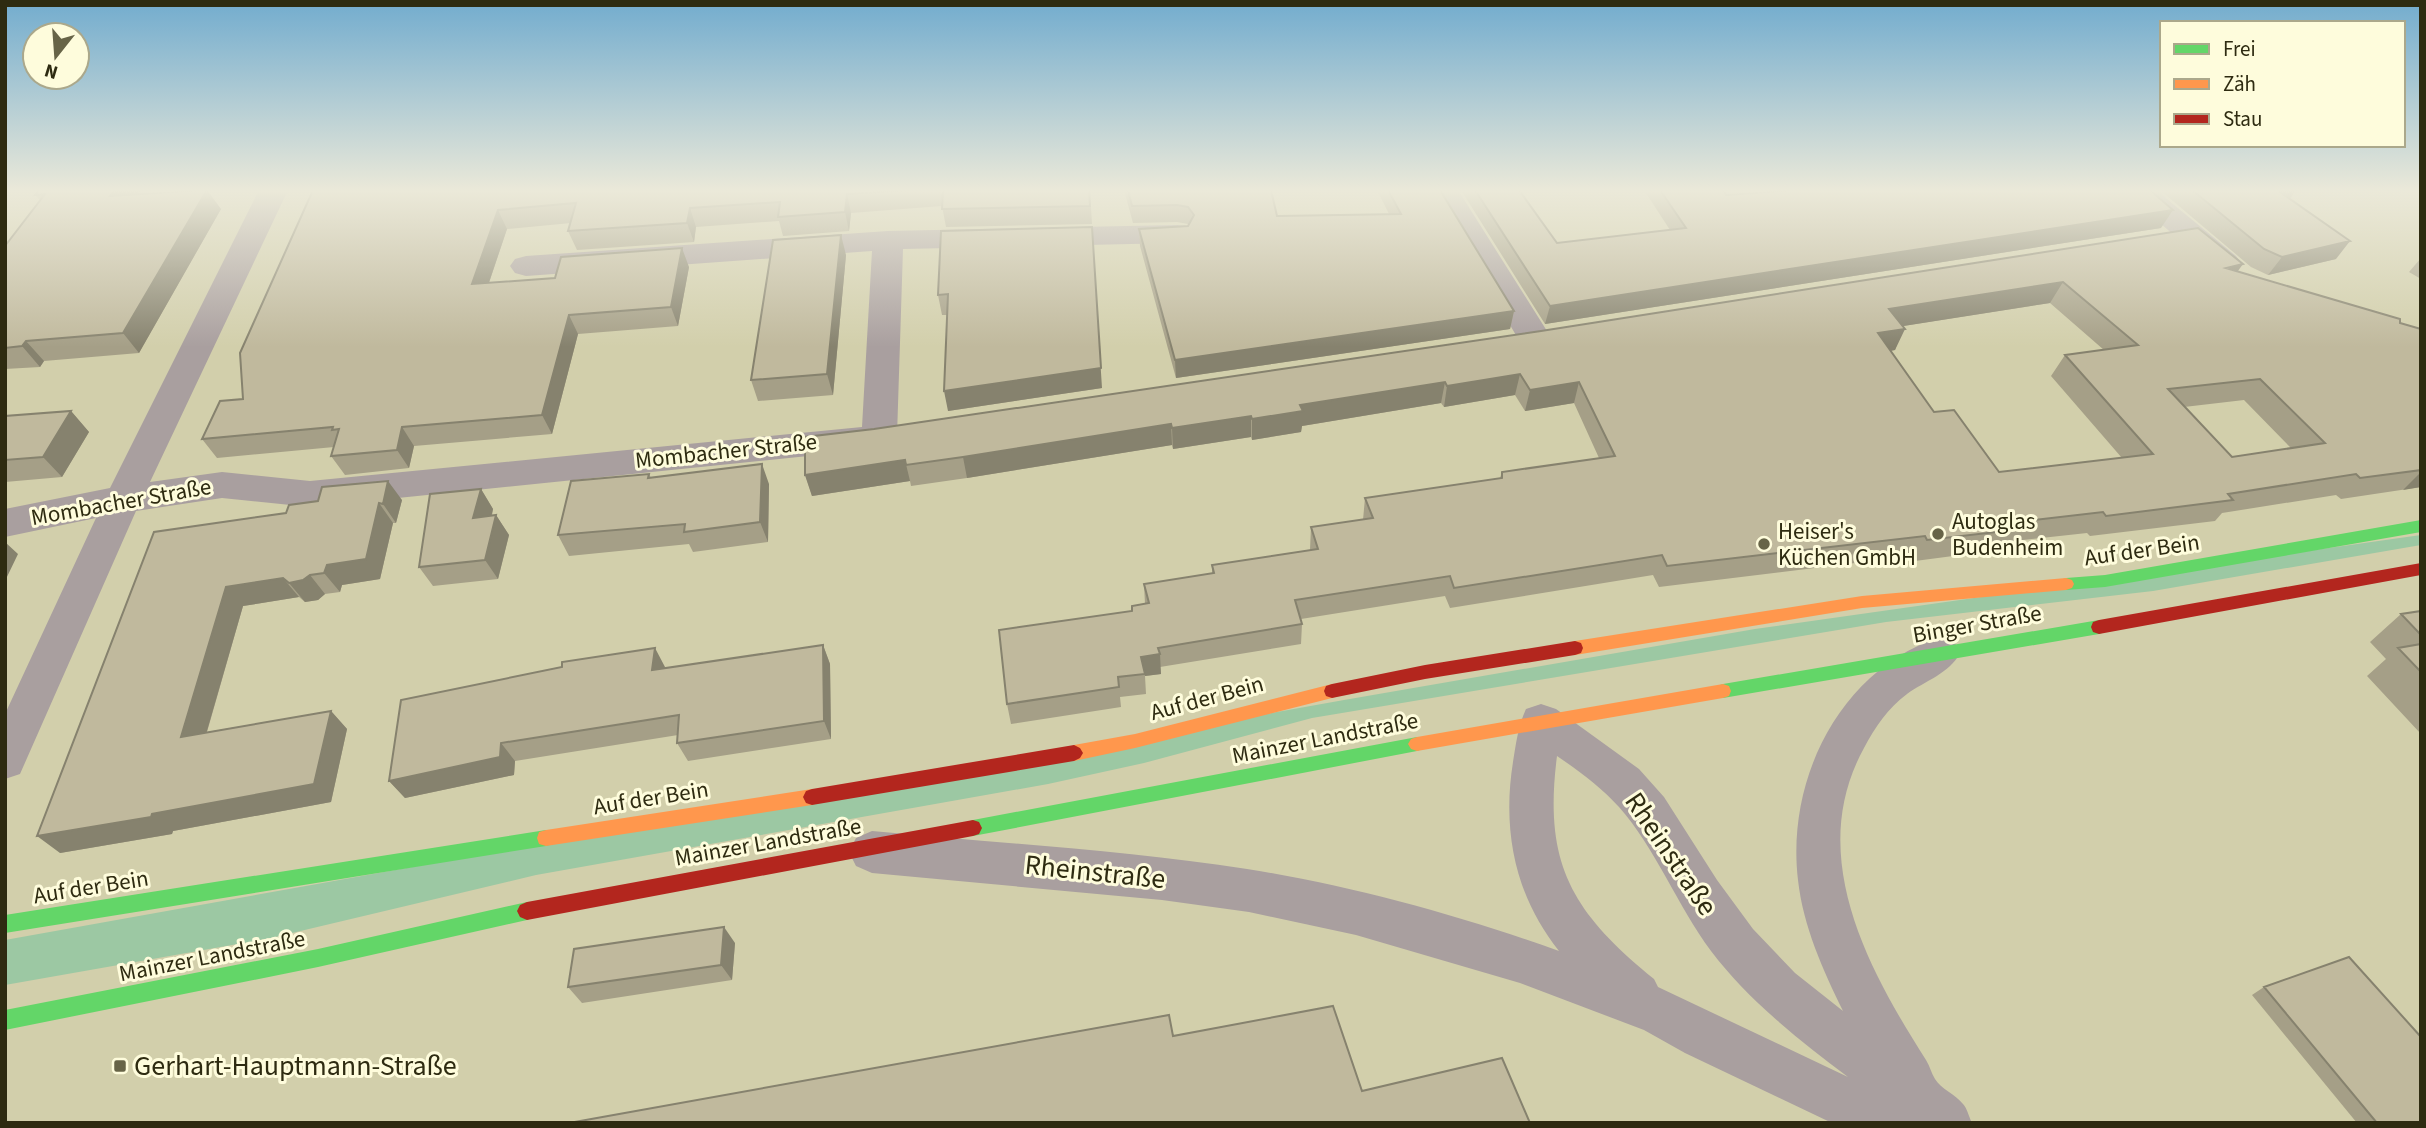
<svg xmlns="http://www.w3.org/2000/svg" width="2426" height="1128" viewBox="0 0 2426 1128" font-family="'Source Sans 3',sans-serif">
  <rect width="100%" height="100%" fill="#d2cfab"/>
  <path fill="#9cc8a3" d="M2421,535v10l-268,46 -267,31 -574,96 -168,45 -96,21 -512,91 -265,63 -266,47v-45l1339,-240 411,-71z"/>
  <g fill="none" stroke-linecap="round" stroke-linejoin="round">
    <path fill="#a99f9f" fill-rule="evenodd" d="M259,190h29l-138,292 72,-10 88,9 552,-54 10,-176 -346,25 -11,-3 -5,-7 5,-7 11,-3 362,-25 289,-6 11,2 4,7 -4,7 -11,2 -274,6 -6,187 -5,9c-13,4 -22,2 -35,6l-547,56 -88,-9 -86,13 -116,263 -15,5v-65l91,-196 -91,19v-28l105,-21z
      M1430,190h28l94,149 -5,8 -12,3 -12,-3z
      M2125,190h31l80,66 5,7 -5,7 -11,3 -11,-3 -85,-74z
      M1940,637l14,4 6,12c-10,20 -35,28 -53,41 -19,14 -32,33 -43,54 -59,107 4,221 62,312 4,6 5,13 9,19 6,10 20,15 28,25 4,4 6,13 9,19h-140l-147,-70 -41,-23 -124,-47 -164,-48 -107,-23 -87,-12 -290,-27 -16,-7 -7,-14 7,-14 16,-7c125,12 251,19 375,38 102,16 215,47 312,82 -44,-55 -57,-120 -46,-189 3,-18 5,-36 13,-53l15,-5 15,5 83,60 25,28 53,83 36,49 42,44 48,38c-20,-41 -40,-85 -45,-131 -12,-101 42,-210 142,-243zM1557,756c22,15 44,31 62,51 37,42 58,98 92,144 38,50 87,88 137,126l-190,-90 -4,-8c-82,-67 -111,-115 -97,-223z"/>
    <path fill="#63d668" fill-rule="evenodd" d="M2421,520v12l-316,55 -39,3 -6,-2 -2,-4 2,-4 6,-2 39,-3z
      M2099,620l6,2 2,5 -2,5 -6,2 -376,64 -6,-2 -2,-5 2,-5 6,-2z
      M1417,737l6,2 3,5 -3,5 -6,2 -444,85 -6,-2 -3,-6 3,-6 6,-2z
      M546,830l7,2 2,6 -2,6 -7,2 -541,87v-18z
      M527,902l7,3 3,6 -3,6 -7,3 -209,47 -313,63v-20l313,-61z"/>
    <path fill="#ff974d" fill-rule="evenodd" d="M2066,578l6,2 2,4 -2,4 -6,2 -204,18 -287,47 -6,-2 -2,-5 2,-5 6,-2 287,-45z
      M1332,684l6,2 2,5 -2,5 -6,2 -197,50 -61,13 -6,-3 -3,-5 3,-5 6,-3 61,-11z
      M1723,684l6,2 2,5 -2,5 -6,2 -306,53 -6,-2 -3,-5 3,-5 6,-2z
      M812,789l6,2 3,6 -3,6 -6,2 -266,41 -7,-2 -2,-6 2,-6 7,-2z"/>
    <path fill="#b3261e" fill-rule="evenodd" d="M2421,563v12l-322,59 -6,-2 -2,-5 2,-5 6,-2z
      M1575,641l6,2 2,5 -2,5 -6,2 -150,24 -93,19 -6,-2 -2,-5 2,-5 6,-2 93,-19z
      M1074,745l6,3 3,5 -3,5 -6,3 -262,44 -6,-2 -3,-6 3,-6 6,-2z
      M973,820l6,2 3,6 -3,6 -6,2 -446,84 -7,-3 -3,-6 3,-6 7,-3z"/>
  </g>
  <path fill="#a59f87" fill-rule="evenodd" d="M39,190h102l-2,4 82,15 -82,144 -95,8 -4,6 -35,2v-123l35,-46 -5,-5z
    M313,190h777l2,34 -146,3 -4,-21 -91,7 -2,18 -66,5 -4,-15 -83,6 -2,15 -117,8 -9,-19 3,-8 -64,6 -18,54 200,-16 -11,59 -100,8 -26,100 -138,12 -5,22 -64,7 -14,-19 3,-9 -117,11 -15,-19 41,-40z
    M1124,190h147l6,26 112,-2 -12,-24h63l74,121 -4,18 -334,49 -36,-132 -1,-17 49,-3v-2l-11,-2 -44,1z
    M1461,190h58l38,53 113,-13 -26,-40h79l3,5 435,33 -616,96z
    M2160,190h136l-6,9 46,60 -68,16 -17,-8z
    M2198,228l39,44 184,57v158l-80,12 -5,-4 -114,18 -7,8 -125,15 -3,-3 -91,10 -5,8 -76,10 -3,-5 -253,31 -6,-12 -203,33 -5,-12 -144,23 1,5 -1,20 -141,23 1,7 -16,2 1,18 -26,3 1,10 -110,17 -4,-20 125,-93 13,-7 -1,-20 68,-10v-9l98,-15 1,-23 52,-7 2,-22 135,-20 2,-6 97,-14 -25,-55 -49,8 -10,-16 -71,12 -3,-4 -139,23 -1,6 -49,8 -1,-3 -78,12 -1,-4 -205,33 -56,8 -1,-5 -98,15 -7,-21 69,-46 667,-98zM2050,303l54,47 -39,5 -14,21 71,82 -123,14 -65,-60 -44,-61 5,-1 8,-24zM2244,400l47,48 -59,9 -48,-50z
    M941,231l161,157 -154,23 -1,-96h-5l-4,-20z
    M846,255l-13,140 -75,6 -7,-21z
    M2421,258v21l-12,-7z
    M71,411l18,21 -27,45 -57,5v-66z
    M649,474l2,4 118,6 -1,58 -75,10 -4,-8 -120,12 -11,-21z
    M481,489l12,20 -1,7 4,-1 13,20 -11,44 -65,7 -14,-19z
    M402,500l-6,23h-3l-13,56 -38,6 -2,7 -15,2 -7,6 -13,2 -6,-5 -56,9 -36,126 124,-21 16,18 -16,73 -158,29 -1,3 -112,19 94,-321z
    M2421,611v123l-54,-58 19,-17 -16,-17 31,-28z
    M823,645l7,19 1,75 -143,22 -11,-18 1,-8 -163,26 -1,14 -109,23 -16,-17 276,-114v1z
    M735,943l-3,37 -150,23 -14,-16z
    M2264,987l157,136h-64l-105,-128z"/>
  <path fill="#86826e" d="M114,190h27l-17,26 -14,-20z
    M207,190l14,19 -82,144 -16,-20z
    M2276,190h20l-12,16z
    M847,194l4,19 -2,18 -4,-19z
    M690,208l6,19 -2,15 -7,-19z
    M498,210l9,19 -25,74 -10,-19z
    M2173,210l-12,18 -616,96 5,-18z
    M841,235l5,20 -13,140 -6,-21z
    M2350,241l-14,18 -68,16 14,-18z
    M1093,247l9,141 -154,23 -4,-20z
    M682,248l7,19 -11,59 -7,-19z
    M2243,264l-16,22 -1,-18z
    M2063,282l-13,21 -172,27 11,-21z
    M1514,311l-4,18 -334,49 -1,-18z
    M569,315l9,19 -26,100 -10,-19z
    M1905,329l-10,21 -28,5 11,-22z
    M26,341l18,20 -4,6 -18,-21z
    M1520,374l-5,21 -71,12 3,-21z
    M1445,382l-4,21 -139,23 -1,6 -49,8v-21l48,-14z
    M1579,382l-5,21 -49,8 5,-21z
    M71,411l18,21 -27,45 -19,-20z
    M1251,416v21l-78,12 -1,-21z
    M1171,424l1,21 -205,33 -4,-21z
    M402,427l12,19 -5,22 -12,-18z
    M905,460l5,21 -98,15 -7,-21z
    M762,464l7,20 -1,58 -8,-20z
    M2421,472v15l-18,3z
    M388,481l14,19 -6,23 -13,-19z
    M481,489l12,20 -7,29 -13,-20z
    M379,503l14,20 -13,56 -38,6 -2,7 -16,-19 3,-8z
    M496,515l13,20 -11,44 -13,-19z
    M5,542l13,12 -13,27z
    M310,575l15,19 -7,6 -13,2 -16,-19z
    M283,578l16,19 -56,9 -43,149 -19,-18 45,-150z
    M823,645l7,19 1,75 -7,-18z
    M655,648l10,19 -3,22 -10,-19z
    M1160,654l1,20 -16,2 -4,-19z
    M331,711l16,18 -16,73 -158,29 -1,3 -112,19 -23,-17 115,-22z
    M501,743l14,18 -1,14 -109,23 -16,-17z
    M724,927l11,16 -3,37 -11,-15z"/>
  <path fill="#c0b99d" stroke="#86826e" stroke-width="2" fill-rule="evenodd" d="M39,190h75l-4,6 97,-6 -84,143 -97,8 -4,5 -17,2v-102l40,-52 -10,1z
    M313,190h596l-62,4 -2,18 -67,5 2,-15 -90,6 -3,15 -119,8 8,-28 -78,7 -26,74 83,-6 6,-21 121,-9 -11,59 -102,8 -27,100 -140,12 -5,23 -66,6 8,-27 -7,1 1,-3 -131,12 18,-38 23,-2 -3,-46z
    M943,190h146l1,16 -148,3z
    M1128,190h143l6,26 124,-2 -13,-24h52l74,121 -339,49 -36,-131 49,-3 6,-11 -6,-8 -11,-2 -45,1z
    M1475,190h44l38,53 129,-15 -26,-38h63l3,5 71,-5h353l23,20 -623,96z
    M2192,190h100l-12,2 70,49 -68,16 -18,-8z
    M1092,227l9,141 -157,23 4,-97 -10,1 3,-64z
    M2198,228l45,36 -17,4 174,51v4l21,6v141l-61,8 -4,-4 -128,20 5,6 -127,16 -3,-4 -103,12 5,7 -78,9 -2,-4 -258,30 -5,-11 -208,33 -4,-12 -155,24 7,24 -144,24 2,6 -19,3 4,17 -27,3 1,10 -112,17 -8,-74 133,-19v-5l17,-3 -5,-19 70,-11 -2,-8 106,-16 -7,-22 62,-9 -8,-20 137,-20v-6l113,-16 -36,-74 -49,8 -10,-16 -73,12 -2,-4 -145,23 3,6 -51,8 -1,-3 -79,12 -1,-4 -208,33 -57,8 -1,-5 -100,15v-38l69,-8 667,-98zM2063,282l75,63 -73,10 88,99 -154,18 -45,-62 -20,2 -56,-79 27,-4 -16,-20zM2260,379l65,64 -93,14 -64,-68z
    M841,235l-14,139 -76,6 22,-140z
    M71,411l-28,46 -38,3v-44z
    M762,464l-2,58 -76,10 1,-8 -127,11 13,-54 78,-7 -1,4z
    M388,481l-5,23 -4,-1 -13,56 -39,6 -3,8 -14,2 -7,5 -14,3 -6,-5 -57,9 -45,150 150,-26 -17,73 -162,30 -1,3 -114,19 117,-304 132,-19 3,-8 29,-4 4,-14z
    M481,489l-8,29 23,-3 -11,45 -66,7 11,-73z
    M2421,611v24l-20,-21z
    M2421,644v28l-23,-24z
    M823,645l1,76 -147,22 2,-28 -178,28 -1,14 -111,24 12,-81 161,-33v-5l93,-14 -3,22z
    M724,927l-3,38 -153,22 6,-38z
    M2349,957l72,80v86h-44l-113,-136z
    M1333,1006l29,85 140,-33 28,65h-961l600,-108 4,21z"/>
  <linearGradient id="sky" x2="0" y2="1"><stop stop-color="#72acce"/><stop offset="0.55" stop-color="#ebe9d9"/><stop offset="1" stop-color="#ebe9d9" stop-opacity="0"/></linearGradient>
  <rect width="2426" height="347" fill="url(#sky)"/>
  <g fill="#676447" stroke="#fefcdc" stroke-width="2.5">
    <circle cx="1938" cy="534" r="7"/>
    <circle cx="1764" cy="544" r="7"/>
    <rect x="113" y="1059" width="14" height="14" rx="3.5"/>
  </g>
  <g text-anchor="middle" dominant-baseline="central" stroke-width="6" stroke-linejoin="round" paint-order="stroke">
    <g font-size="23" fill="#2e2b11" stroke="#fefcdc">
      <text transform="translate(726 451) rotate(-6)">Mombacher Straße</text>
      <text transform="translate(121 502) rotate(-10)">Mombacher Straße</text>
      <text transform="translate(2142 550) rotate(-8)">Auf der Bein</text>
      <text transform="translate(1977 624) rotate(-10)">Binger Straße</text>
      <text transform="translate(1207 698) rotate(-15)">Auf der Bein</text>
      <text transform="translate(1325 738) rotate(-11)">Mainzer Landstraße</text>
      <text transform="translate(651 798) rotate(-9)">Auf der Bein</text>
      <text transform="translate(768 842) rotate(-10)">Mainzer Landstraße</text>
      <text transform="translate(91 887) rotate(-9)">Auf der Bein</text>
      <text transform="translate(212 956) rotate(-11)">Mainzer Landstraße</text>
    </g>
    <g font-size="23" fill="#2e2b11" stroke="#fefcdc" text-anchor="start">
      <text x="1952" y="521">Autoglas<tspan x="1952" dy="26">Budenheim</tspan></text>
      <text x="1778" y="531">Heiser's<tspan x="1778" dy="26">Küchen GmbH</tspan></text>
    </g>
    <g font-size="28" fill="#2e2b11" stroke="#fefcdc">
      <text transform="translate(1671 854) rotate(56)">Rheinstraße</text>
      <text transform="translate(1095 872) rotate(6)">Rheinstraße</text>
    </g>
    <g font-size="28" fill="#2e2b11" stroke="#fefcdc" text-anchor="start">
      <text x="134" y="1066">Gerhart-Hauptmann-Straße</text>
    </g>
  </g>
  <rect width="2426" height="1128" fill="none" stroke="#2e2b11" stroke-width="14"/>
  <rect x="2160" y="21" width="245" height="126" fill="#fefcdc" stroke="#aba88b" stroke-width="2"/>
  <rect x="2174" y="44" width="35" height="10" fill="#63d668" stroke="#aba88b" stroke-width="2"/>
  <text x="2223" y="56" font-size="21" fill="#2e2b11">Frei</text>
  <rect x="2174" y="79" width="35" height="10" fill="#ff974d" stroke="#aba88b" stroke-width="2"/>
  <text x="2223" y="91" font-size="21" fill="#2e2b11">Zäh</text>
  <rect x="2174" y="114" width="35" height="10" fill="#b3261e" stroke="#aba88b" stroke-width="2"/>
  <text x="2223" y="126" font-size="21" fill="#2e2b11">Stau</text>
  <g transform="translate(56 56) rotate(197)"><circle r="33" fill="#fefcdc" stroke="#aba88b" stroke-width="2"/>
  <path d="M0-5L12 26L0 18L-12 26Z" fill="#676447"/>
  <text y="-10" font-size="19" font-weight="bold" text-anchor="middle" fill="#2e2b11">N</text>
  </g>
</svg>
